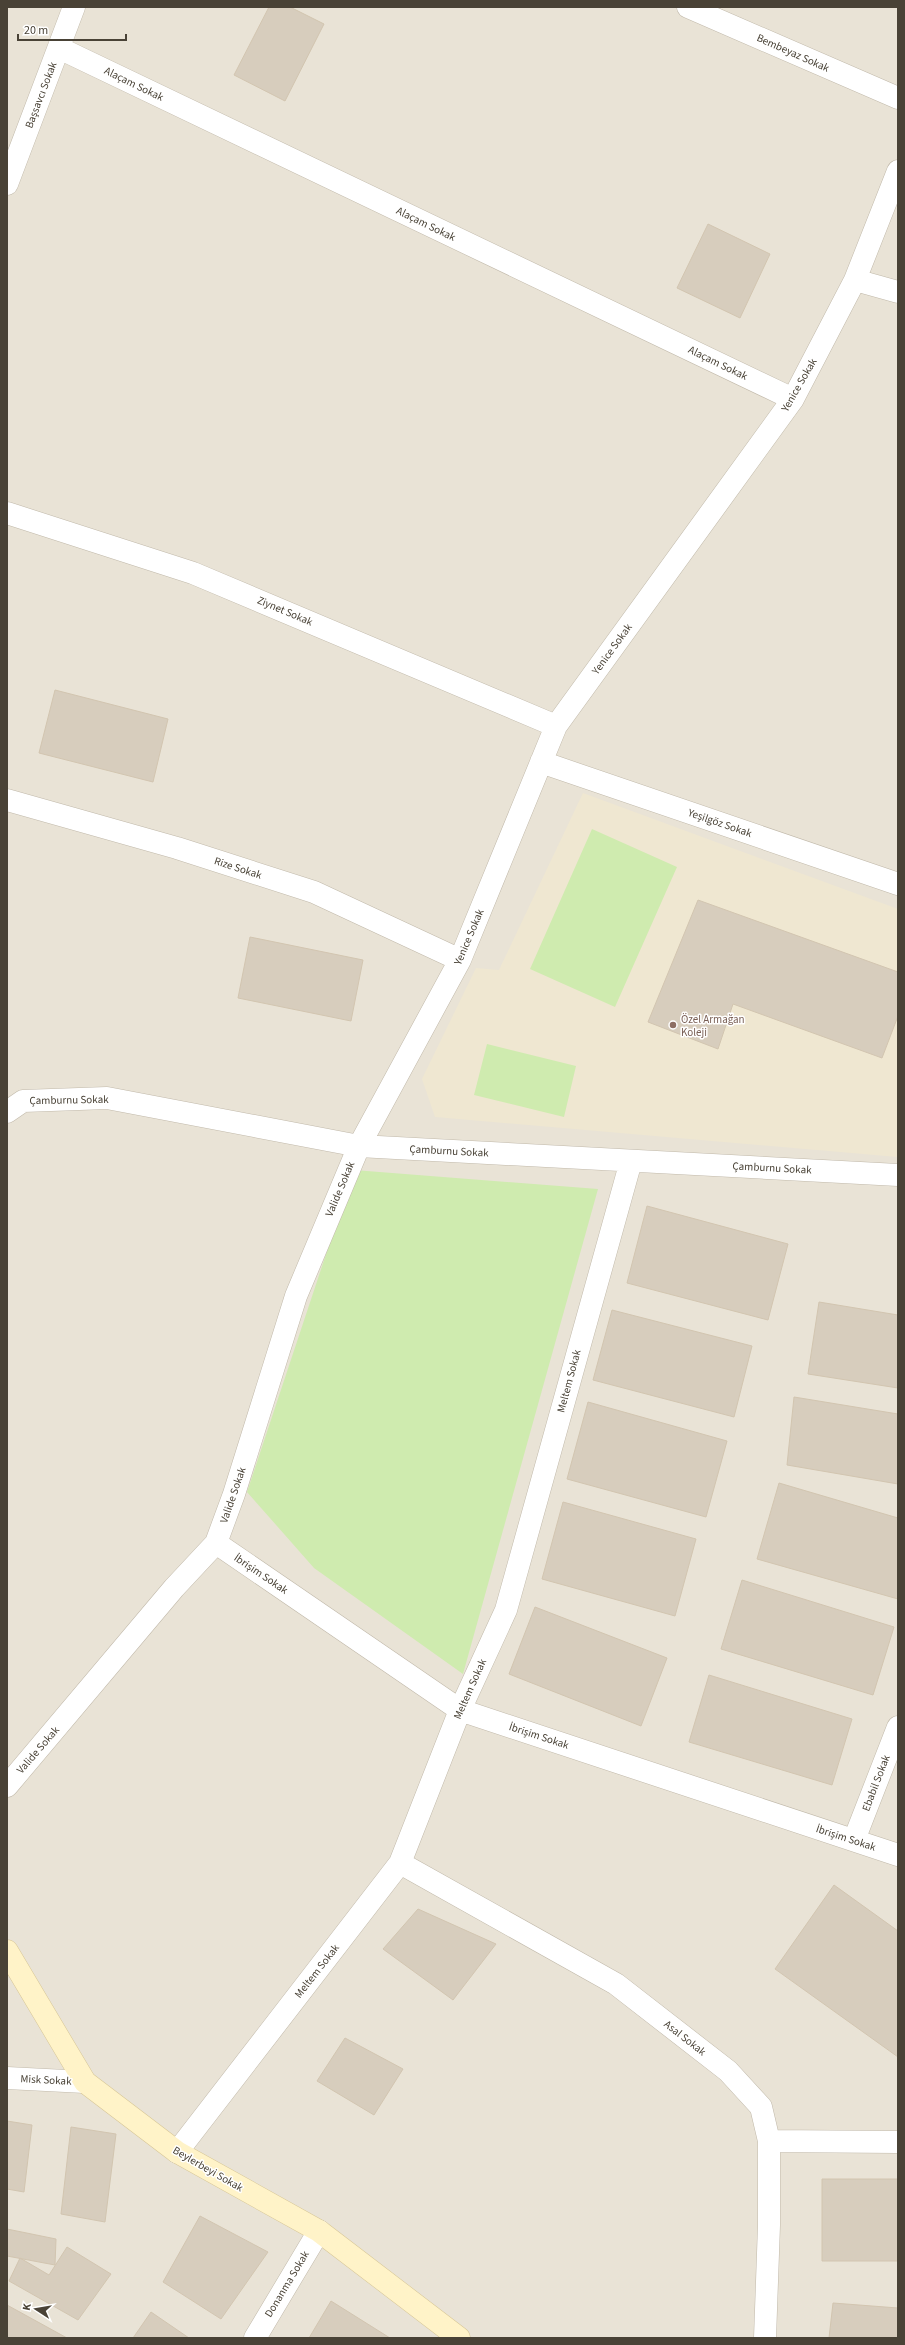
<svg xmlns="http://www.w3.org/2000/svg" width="905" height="2345" viewBox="0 0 905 2345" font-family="'Source Sans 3',sans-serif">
  <rect width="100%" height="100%" fill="#f5f1e8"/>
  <path fill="#e9e3d6" d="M7,7h891v2331h-891z"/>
  <path fill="#efe7d1" d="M583,793l315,116v248l-463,-40 -13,-38 54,-111 23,2z"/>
  <path fill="#cfebaf" d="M592,829l85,38 -62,140 -85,-38z
    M487,1044l89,22 -12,51 -90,-22z
    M354,1170l244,19 -135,485 -149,-106 -67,-76z"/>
  <path fill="#d7cdbd" stroke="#d2c5b0" d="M269,7h21l34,17 -39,77 -51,-26z
    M708,224l62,30 -30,64 -63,-30z
    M55,690l113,29 -15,63 -114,-29z
    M698,900l200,72v44l-16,42 -149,-54 -15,45 -70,-27z
    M250,937l113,23 -12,61 -113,-23z
    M647,1206l141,38 -20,76 -141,-37z
    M819,1302l79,13v73l-90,-14z
    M612,1310l140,36 -18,71 -141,-37z
    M794,1397l104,17v70l-111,-19z
    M588,1402l139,39 -21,76 -139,-38z
    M779,1483l119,35v81l-141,-40z
    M563,1502l133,37 -21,77 -133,-37z
    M742,1580l152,47 -21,68 -152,-46z
    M535,1607l132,51 -26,68 -132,-52z
    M709,1675l143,44 -20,66 -143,-43z
    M834,1885l64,46v126l-123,-88z
    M418,1909l78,35 -43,56 -70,-51z
    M345,2038l58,31 -29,46 -57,-34z
    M7,2121l25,4 -8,67 -17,-3z
    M71,2127l45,7 -11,88 -44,-8z
    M822,2179h76v82h-76z
    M200,2216l68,36 -47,67 -58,-37z
    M7,2229l49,10 -1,26 -48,-9z
    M67,2247l44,27 -33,46 -69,-39 11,-23 29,17z
    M331,2301l59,37h-81z
    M833,2303l65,5v30h-69z
    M7,2305l60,33h-60z
    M151,2312l38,26h-56z"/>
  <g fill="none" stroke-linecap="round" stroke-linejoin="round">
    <g stroke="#c1b9aa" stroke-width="23">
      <path id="street" d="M688,7l210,91
        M59,48l734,351
        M7,184l67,-177
        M855,280l43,12
        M7,513l186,60 363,153
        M541,762l357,122
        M7,800l170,48 137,44 146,68
        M7,1112l16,-11 84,-3 252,48 539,29
        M216,1543l244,167 438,145
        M7,1786l167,-198 42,-45 18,-49 62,-198 63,-150 101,-186 96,-234 237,-327 62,-119 43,-109
        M854,1840l44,-113
        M400,1863l216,121 112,87 33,36 8,34v84l-4,113
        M7,2078l78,4
        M769,2141l129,1
        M177,2152l223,-289 60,-153 46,-100 125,-449
        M255,2338l64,-107"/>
    </g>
    <g stroke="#d7c696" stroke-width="23">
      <path id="secondary" d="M7,1951l78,131 92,70 142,79 140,107"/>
    </g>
    <use href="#street" stroke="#fff" stroke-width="22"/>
    <use href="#secondary" stroke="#fff3c8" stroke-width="22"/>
  </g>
  <circle fill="#8d6e63" stroke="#fff" stroke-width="1.5" cx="673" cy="1025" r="4"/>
  <g text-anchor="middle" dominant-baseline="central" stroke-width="3" stroke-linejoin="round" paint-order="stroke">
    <g font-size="11" fill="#494236" stroke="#fff">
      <text transform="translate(793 53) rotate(24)">Bembeyaz Sokak</text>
      <text transform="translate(134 84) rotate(26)">Alaçam Sokak</text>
      <text transform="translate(41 95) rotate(-69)">Başsavcı Sokak</text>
      <text transform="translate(426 224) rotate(26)">Alaçam Sokak</text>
      <text transform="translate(718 363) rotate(26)">Alaçam Sokak</text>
      <text transform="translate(799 385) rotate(-60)">Yenice Sokak</text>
      <text transform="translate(285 611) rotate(23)">Ziynet Sokak</text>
      <text transform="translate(612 649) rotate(-54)">Yenice Sokak</text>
      <text transform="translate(720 823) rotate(19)">Yeşilgöz Sokak</text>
      <text transform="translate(238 868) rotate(18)">Rize Sokak</text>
      <text transform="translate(469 937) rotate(-67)">Yenice Sokak</text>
      <text transform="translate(69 1100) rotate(-1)">Çamburnu Sokak</text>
      <text transform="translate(449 1151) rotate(3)">Çamburnu Sokak</text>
      <text transform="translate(772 1168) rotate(3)">Çamburnu Sokak</text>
      <text transform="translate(340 1189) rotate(-67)">Valide Sokak</text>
      <text transform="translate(569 1381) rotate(-75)">Meltem Sokak</text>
      <text transform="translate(233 1495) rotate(-71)">Valide Sokak</text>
      <text transform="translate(261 1574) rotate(34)">İbrişim Sokak</text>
      <text transform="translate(470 1689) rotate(-66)">Meltem Sokak</text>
      <text transform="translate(539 1736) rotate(18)">İbrişim Sokak</text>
      <text transform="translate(38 1750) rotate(-49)">Valide Sokak</text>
      <text transform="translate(876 1783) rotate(-69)">Ebabil Sokak</text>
      <text transform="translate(846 1838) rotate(18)">İbrişim Sokak</text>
      <text transform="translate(317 1971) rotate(-52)">Meltem Sokak</text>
      <text transform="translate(685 2038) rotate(38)">Asal Sokak</text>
      <text transform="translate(46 2080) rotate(3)">Misk Sokak</text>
      <text transform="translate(208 2169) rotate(30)">Beylerbeyi Sokak</text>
      <text transform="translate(287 2284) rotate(-59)">Donanma Sokak</text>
    </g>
    <g font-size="11" fill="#785e54" stroke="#fff" text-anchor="start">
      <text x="681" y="1019">Özel Armağan<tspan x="681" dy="13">Koleji</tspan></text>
    </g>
  </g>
  <rect width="905" height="2345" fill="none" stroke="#494236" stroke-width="16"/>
  <g transform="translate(36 2309) rotate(282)" stroke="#ffffff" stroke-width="3" paint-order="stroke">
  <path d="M0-3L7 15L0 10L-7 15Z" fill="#494236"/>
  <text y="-6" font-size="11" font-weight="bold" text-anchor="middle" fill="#494236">K</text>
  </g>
  <path d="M18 34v6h108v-6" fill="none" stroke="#494236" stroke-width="2"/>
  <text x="24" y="34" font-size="12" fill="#494236" stroke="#ffffff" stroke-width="3" paint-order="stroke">20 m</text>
</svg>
